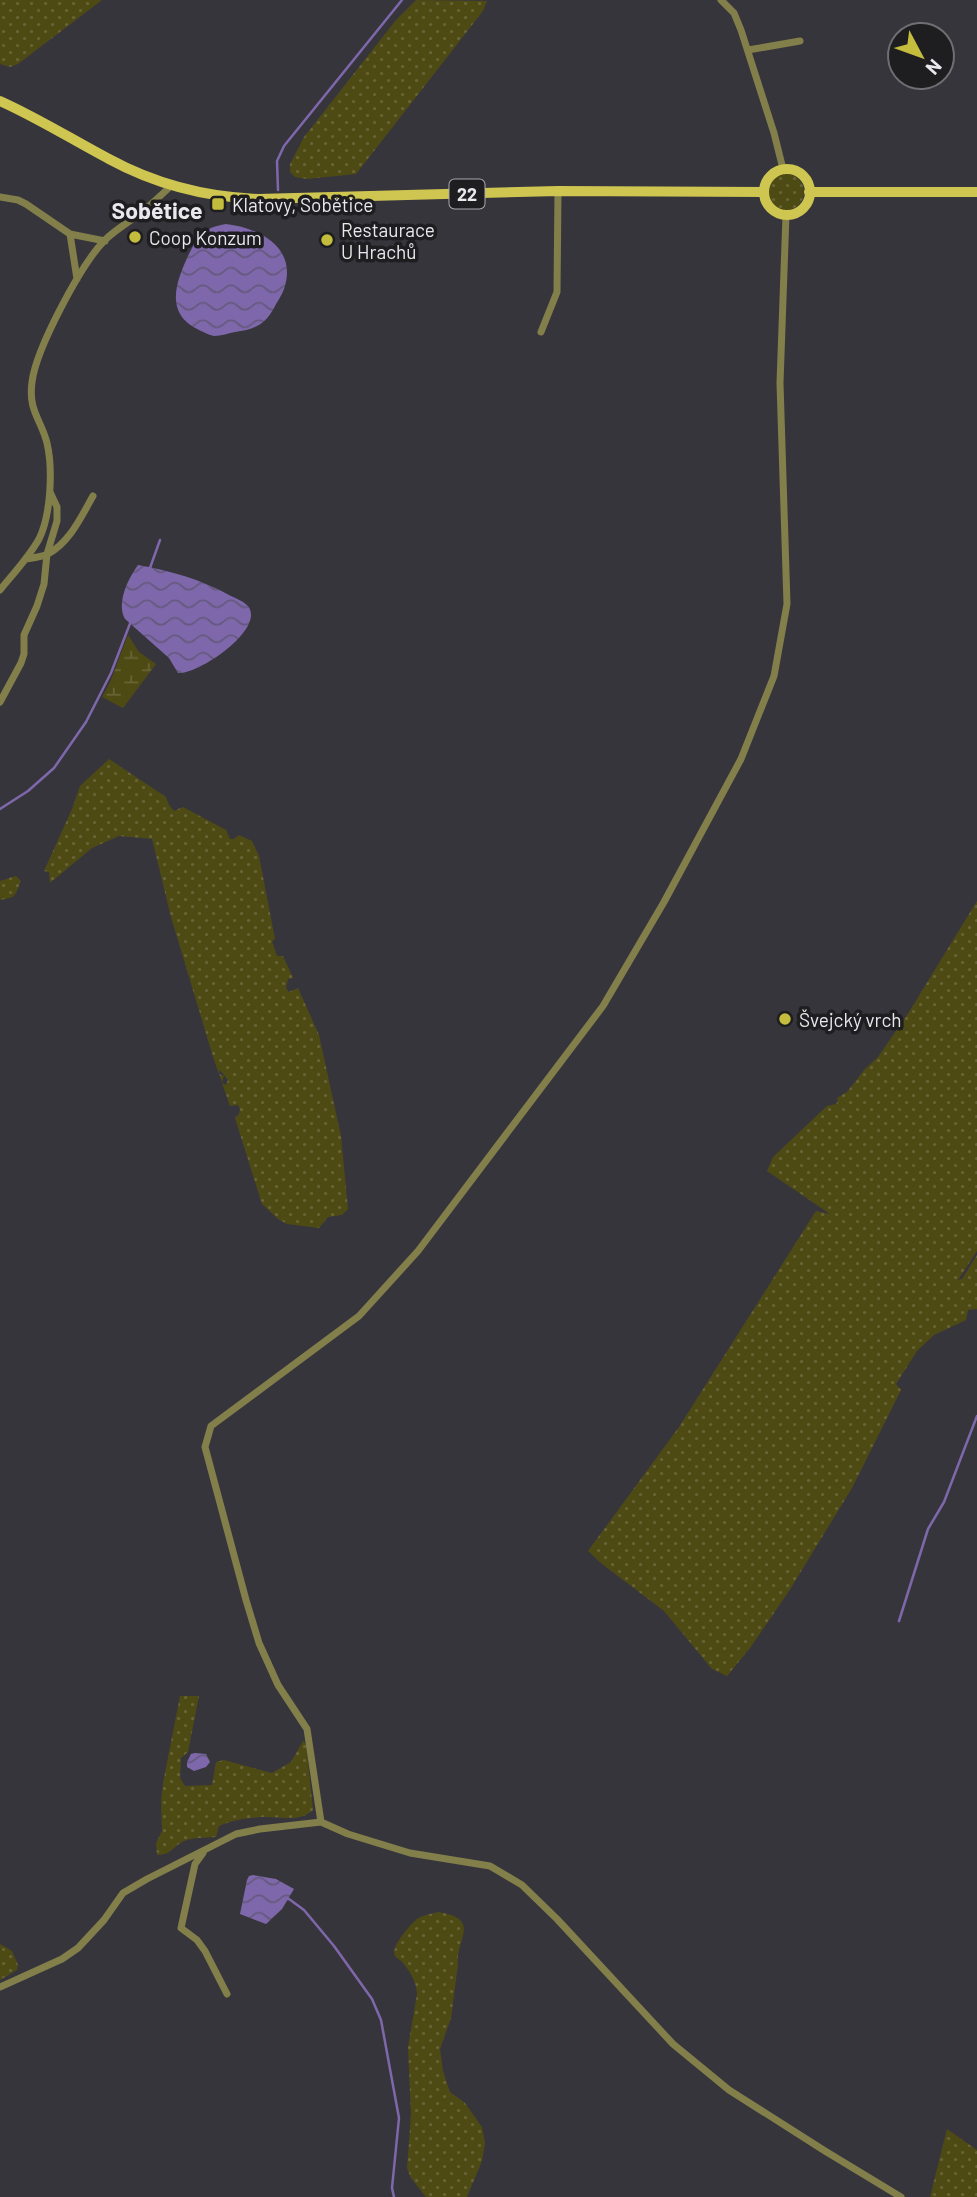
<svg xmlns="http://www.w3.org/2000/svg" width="977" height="2197" viewBox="0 0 977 2197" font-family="Barlow,sans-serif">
  <defs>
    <pattern id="grass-dots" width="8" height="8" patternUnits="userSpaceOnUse" patternTransform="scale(1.75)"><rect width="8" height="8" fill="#4e4a13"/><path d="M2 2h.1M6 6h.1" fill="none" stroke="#686436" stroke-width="1.8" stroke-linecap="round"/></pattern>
    <pattern id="wetland-marsh" width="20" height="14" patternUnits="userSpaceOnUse" patternTransform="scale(1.75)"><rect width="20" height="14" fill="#4e4a13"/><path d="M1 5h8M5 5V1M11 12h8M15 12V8" fill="none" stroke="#686436"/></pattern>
    <pattern id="water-waves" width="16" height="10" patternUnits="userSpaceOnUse" patternTransform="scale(1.75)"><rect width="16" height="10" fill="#7e68ab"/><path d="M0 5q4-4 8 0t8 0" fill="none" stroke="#65597e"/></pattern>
  </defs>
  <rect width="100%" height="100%" fill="#37353c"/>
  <path fill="url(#grass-dots)" d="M0,0h102l-84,64 -8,3 -10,-3z
    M416,0l71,1 -4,10 -127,163 -49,5 -12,-2 -5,-5v-8l14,-27 92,-117z
    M768 192a18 18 0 1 1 36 0a18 18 0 1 1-36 0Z
    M109,759l57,38 3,8 5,6 9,-4 43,23 4,9h4l5,-4 13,6 7,15 16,83 -3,2 5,15h6l10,22 -5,1 -2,9 3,4 9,-4 21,47 22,101 7,73 -6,6 -14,2 -9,11 -32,-4 -9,-5 -16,-15 -27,-86 4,-4 1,-5 -2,-4 -8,1 -8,-23 4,2 2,-5 -8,-10 -1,4 5,2 -2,6 -8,-22 -43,-143 -19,-78 -33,-3 -27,12 -42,35 -1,-11 -5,-1 28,-62 8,-23z
    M16,876l5,5c-7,16 -4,16 -21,19v-19z
    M977,901v350l-19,29 4,-1 15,-24v54l-9,1 -2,10 -32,15 -17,16 -21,33 5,6 -49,98 -63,103 -39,57 -23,28 -15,-7 -48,-58 -62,-47 -14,-13 91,-124 137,-216 14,3 -63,-43 6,-14 54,-51 9,-2 2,-3 -1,-3 10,-6 18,-23 13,-12 31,-45z
    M180,1696h19l-11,56 -7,6 -1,20 5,8 27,-1 4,-23 8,-2 48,13 19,-11 12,-21 3,3 7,66c-14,13 -33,6 -50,7 -14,1 -31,3 -44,9l-3,11c-10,1 -25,0 -34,5 -10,6 -12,13 -25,13l-1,-12 6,-12 -1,-29 2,-19z
    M438,1912c45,7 17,28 20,52l-7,54 -11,31 3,22 7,21 15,11 17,24 3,16 -3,18 -15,36h-41l-15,-19 -4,-10 4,-53 -3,-68 9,-53c0,-11 -7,-23 -14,-31 -2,-3 -6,-4 -8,-7 -5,-9 15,-31 22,-37 6,-4 14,-5 21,-7z
    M0,1944l12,7 6,14 -1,5 -17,10z
    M947,2129l30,21v47h-47z"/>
  <path fill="url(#wetland-marsh)" d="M128,635l11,17 17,12 -33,44 -21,-11c12,-19 17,-41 26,-62z"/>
  <path fill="url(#water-waves)" d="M226,224c34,4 72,24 58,65 -2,6 -7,13 -10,19 -9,17 -21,22 -39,24 -6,1 -14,4 -21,4 -5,-1 -10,-4 -15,-6 -34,-16 -24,-46 -11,-74 5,-10 11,-23 23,-28 4,-2 10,-3 15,-4z
    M138,565c33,6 62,14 91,30 6,3 14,6 19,11 18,23 -50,69 -70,67l-9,-15 -44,-39c-9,-16 3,-40 13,-54z
    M195,1753l11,1 4,8 -4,5 -12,4 -7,-4v-5l4,-8z
    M253,1875l23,4 18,10 -12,20 -16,15 -26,-10 7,-34 2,-4z"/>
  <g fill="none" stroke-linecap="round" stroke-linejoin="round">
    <path stroke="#7e68ab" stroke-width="2.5" d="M278,190l-1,-29 7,-15 118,-146
      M150,568l10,-28
      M0,809l28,-18 26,-23 32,-46 25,-49 20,-52
      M899,1621l29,-92 16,-27 33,-86
      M286,1899h3l15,11 30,36 38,53 9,21 18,98 -7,70 2,9"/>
    <path stroke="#827f4a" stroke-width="7" d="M721,0l13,13 7,17 33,103 9,36
      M748,50l52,-9
      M0,197l18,3 8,4 44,30 35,7
      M786,215l-6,168 7,221 -13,72 -33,83 -77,143 -61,104 -185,245 -59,65 -148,110 -6,21 41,153 13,43 19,42 29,44 14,93 27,12 62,19 80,13 32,19 35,34 116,125 56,46 96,61 76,46
      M70,234l7,45
      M541,332l16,-40 1,-101
      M26,559c6,-1 15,-2 22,-5 22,-12 33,-37 45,-58
      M0,590c13,-16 29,-33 39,-51 12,-24 14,-70 8,-96 -6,-24 -19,-32 -15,-61 4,-33 49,-118 73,-142 11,-11 26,-19 38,-29 10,-8 19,-17 28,-25
      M0,702l21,-39 3,-9v-19l13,-29 7,-22 3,-30 10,-33v-14l-7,-15
      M203,1853l-8,11 -14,64 16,12 8,11 22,43
      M0,1987l62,-28 16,-11 26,-28 19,-27 24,-14 89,-45 24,-5 61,-7"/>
    <path stroke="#cec650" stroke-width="10" d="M0,101c38,17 73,39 109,58 46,25 96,38 149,40l300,-8 206,1
      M764 192a23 23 0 1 1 46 0a23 23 0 1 1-46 0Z
      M809,192h168"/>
  </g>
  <g fill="#c4bc3d" stroke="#1e1d20" stroke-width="2.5">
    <rect x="211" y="197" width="14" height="14" rx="3.5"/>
    <circle cx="135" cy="237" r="7"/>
    <circle cx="327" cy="240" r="7"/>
    <circle cx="785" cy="1019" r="7"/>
  </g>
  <g text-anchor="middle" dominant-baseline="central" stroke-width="7" stroke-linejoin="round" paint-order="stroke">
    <rect fill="#1e1d20" stroke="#acabaf" stroke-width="2" x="449.5" y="179.5" width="35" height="29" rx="5"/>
    <g font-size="18" font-weight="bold" fill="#e9e8ec">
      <text x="467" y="194">22</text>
    </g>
    <g font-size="19" fill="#e9e8ec" stroke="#1e1d20" text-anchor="start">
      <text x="232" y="204">Klatovy, Sobětice</text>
      <text x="341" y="229">Restaurace<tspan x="341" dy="22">U Hrachů</tspan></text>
      <text x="149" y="237">Coop Konzum</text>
      <text x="799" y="1019">Švejcký vrch</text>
    </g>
    <g font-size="23" font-weight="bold" fill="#e9e8ec" stroke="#1e1d20">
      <text x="157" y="210">Sobětice</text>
    </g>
  </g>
  <g transform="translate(921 56) rotate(131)"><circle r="33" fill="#1e1d20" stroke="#6f6e72" stroke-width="2"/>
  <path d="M0-5L12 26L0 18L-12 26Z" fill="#c4bc3d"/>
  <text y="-10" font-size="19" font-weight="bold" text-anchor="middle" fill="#e9e8ec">N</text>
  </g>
</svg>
